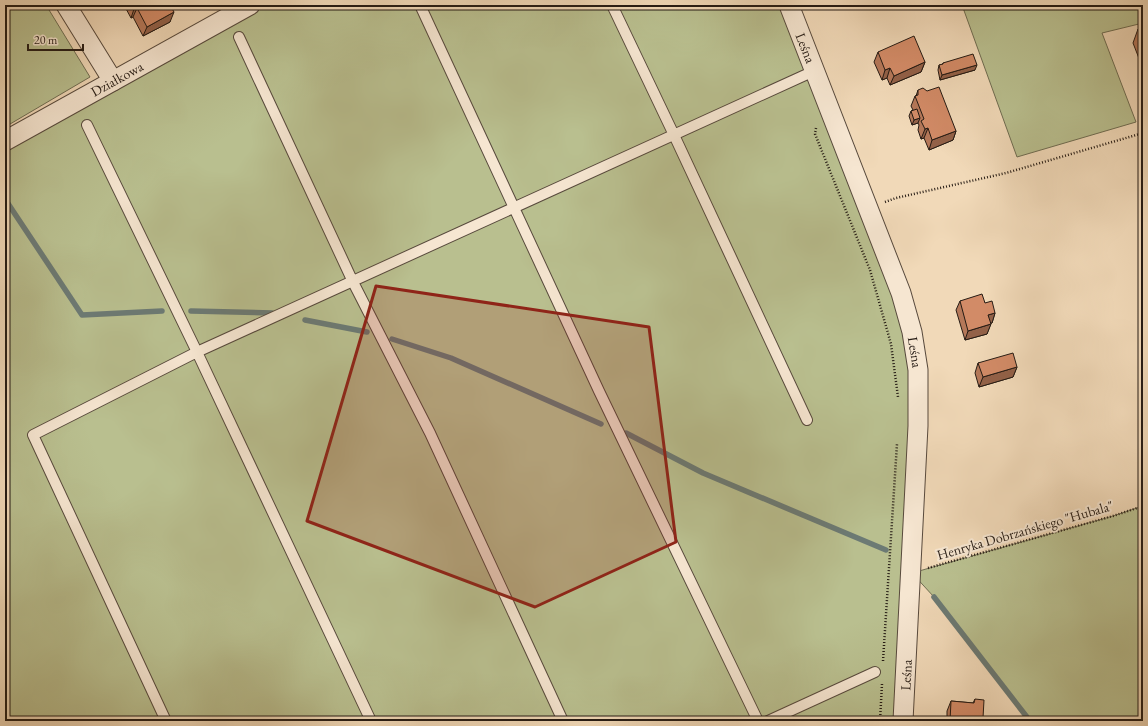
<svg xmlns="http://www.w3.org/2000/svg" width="1148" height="726" viewBox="0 0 1148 726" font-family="'EB Garamond',serif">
  <rect width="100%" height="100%" fill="#f1d9b8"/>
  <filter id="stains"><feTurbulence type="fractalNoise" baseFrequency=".005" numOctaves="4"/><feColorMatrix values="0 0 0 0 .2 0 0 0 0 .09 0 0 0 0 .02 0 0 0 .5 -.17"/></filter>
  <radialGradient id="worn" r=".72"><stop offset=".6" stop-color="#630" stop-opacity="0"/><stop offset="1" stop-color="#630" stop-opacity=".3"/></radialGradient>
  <path fill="#b9bf8f" stroke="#6f6d52" d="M5,5h41l44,72 -85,50z
    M250,5h539l123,327v241l201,-57 30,-10v215h-118l-2,-8 -89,-116 -22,-24 -9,148h-898v-579z
    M962,5h181v18l-41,10 34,89 -119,35z"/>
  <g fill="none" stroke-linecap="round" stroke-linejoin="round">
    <path stroke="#6c7a74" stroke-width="5.5" d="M5,199l77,116 80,-4
      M191,311l81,2
      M305,320l62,12
      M392,339l59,19 150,66
      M626,433l77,40 183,77
      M934,597l96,124"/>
    <g stroke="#584a3d" stroke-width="12">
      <path id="lane" d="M420,5l179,386 159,330
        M612,5l62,130 133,285
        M239,37l114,245 77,151 133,288
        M87,125l110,227 174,369
        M166,721l-133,-286 164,-83 617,-281
        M768,721l107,-49"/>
    </g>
    <g stroke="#584a3d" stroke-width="21">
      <g id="street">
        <path d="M66,5l47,76"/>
        <path id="s1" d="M789,5l112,288 11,39 6,38v56l-15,295"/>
        <path id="s2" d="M5,141l245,-136"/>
      </g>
    </g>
    <path stroke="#251b14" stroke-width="2.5" stroke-dasharray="1 2" stroke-linecap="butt" d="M816,128l-1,6 55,136 21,74 7,53
      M885,202l11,-4 110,-25 137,-40
      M928,568l185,-52 30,-10
      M883,661l14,-217
      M880,721l2,-37"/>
    <use href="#lane" stroke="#f6e6d1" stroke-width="10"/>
    <use href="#street" stroke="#f6e6d1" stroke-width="19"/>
  </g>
  <path fill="#b57859" stroke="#251b14" d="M124,5h46v17l-27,14 -10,-19 -2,1z
    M1143,27v33l-3,1 -7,-18 5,-14z
    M878,52l47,10 -4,10 -31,13 -3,-7 -5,2 -8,-18z
    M943,63l32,7 -35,10 -2,-10 1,-5h3z
    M918,90l38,41 -3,9 -24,10 -5,-12 -3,1 -3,-9 1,-5 -1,-2 -6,2 -3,-9 2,-5 2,-1 -2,-4 4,-10h1z
    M960,301l25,2 10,10 -3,10h-1l-4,11 -22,6 -9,-30z
    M978,363l39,4 -4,10 -34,10 -4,-14z
    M975,699l7,22h-35v-10l4,-10 22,2z"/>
  <path fill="#936148" stroke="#251b14" d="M137,8l-4,9 -2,1 3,-9z
    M174,12l-4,10 -27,14 4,-9z
    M1143,52v8l-3,1z
    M925,62l-4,10 -31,13 4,-9z
    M977,65l-2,5 -35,10 2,-5z
    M890,68l-3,10 -5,2 3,-10z
    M920,118l-2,5 -6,2 2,-5z
    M928,128l-4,10 -3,1 4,-10z
    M956,131l-3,9 -24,10 3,-10z
    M995,313l-3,10 -7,2 3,-10z
    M991,324l-4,10 -22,6 3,-9z
    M1017,367l-4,10 -34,10 4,-10z
    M975,717l8,1 -1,3h-9z"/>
  <path fill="#d28b67" stroke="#251b14" d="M132,5h38l4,7 -27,15 -10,-19 -3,1z
    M1143,27v15l-5,-13z
    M914,36l11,26 -31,14 -4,-8 -5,2 -7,-18z
    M973,54l4,11 -35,10 -3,-10 4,-1v-1z
    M939,87l17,44 -24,9 -4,-12 -3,1 -4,-8 3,-2 -9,-23 3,-1v-5l5,-2 4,3z
    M917,109l3,9 -6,2 -3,-9z
    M982,294l3,9 7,-2 3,12 -7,2 3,9 -23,7 -8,-30z
    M1013,353l4,14 -34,10 -5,-14z
    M975,699l9,1 -1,18 -8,-1v4h-25l1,-20 23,2z"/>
  <path fill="#8f2418" fill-opacity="0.2" stroke="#8f2418" stroke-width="3" stroke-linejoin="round" d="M376,286l273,41 27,215 -141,65 -228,-86z"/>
  <g text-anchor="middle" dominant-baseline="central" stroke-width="4" stroke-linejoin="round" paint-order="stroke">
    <g font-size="14" fill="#251b14" stroke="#f6e6d1">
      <text stroke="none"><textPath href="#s1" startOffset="46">Leśna</textPath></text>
      <text stroke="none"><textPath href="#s2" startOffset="128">Działkowa</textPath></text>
      <text stroke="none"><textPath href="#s1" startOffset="370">Leśna</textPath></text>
      <text transform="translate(1025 530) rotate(-16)">Henryka Dobrzańskiego "Hubala"</text>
      <text transform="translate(906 675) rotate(-87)">Leśna</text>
    </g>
  </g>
  <rect width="1148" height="726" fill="none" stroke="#f1d9b8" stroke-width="20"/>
  <rect x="6" y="6" width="1136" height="714" fill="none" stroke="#251b14" stroke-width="2"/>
  <rect x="10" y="10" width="1128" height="706" fill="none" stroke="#251b14"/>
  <path d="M28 44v6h55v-6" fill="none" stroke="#251b14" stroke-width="2"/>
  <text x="34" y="44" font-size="12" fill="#251b14" stroke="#f6e6d1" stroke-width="3" paint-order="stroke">20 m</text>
  <rect width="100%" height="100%" filter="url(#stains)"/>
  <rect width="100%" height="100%" fill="url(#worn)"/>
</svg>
